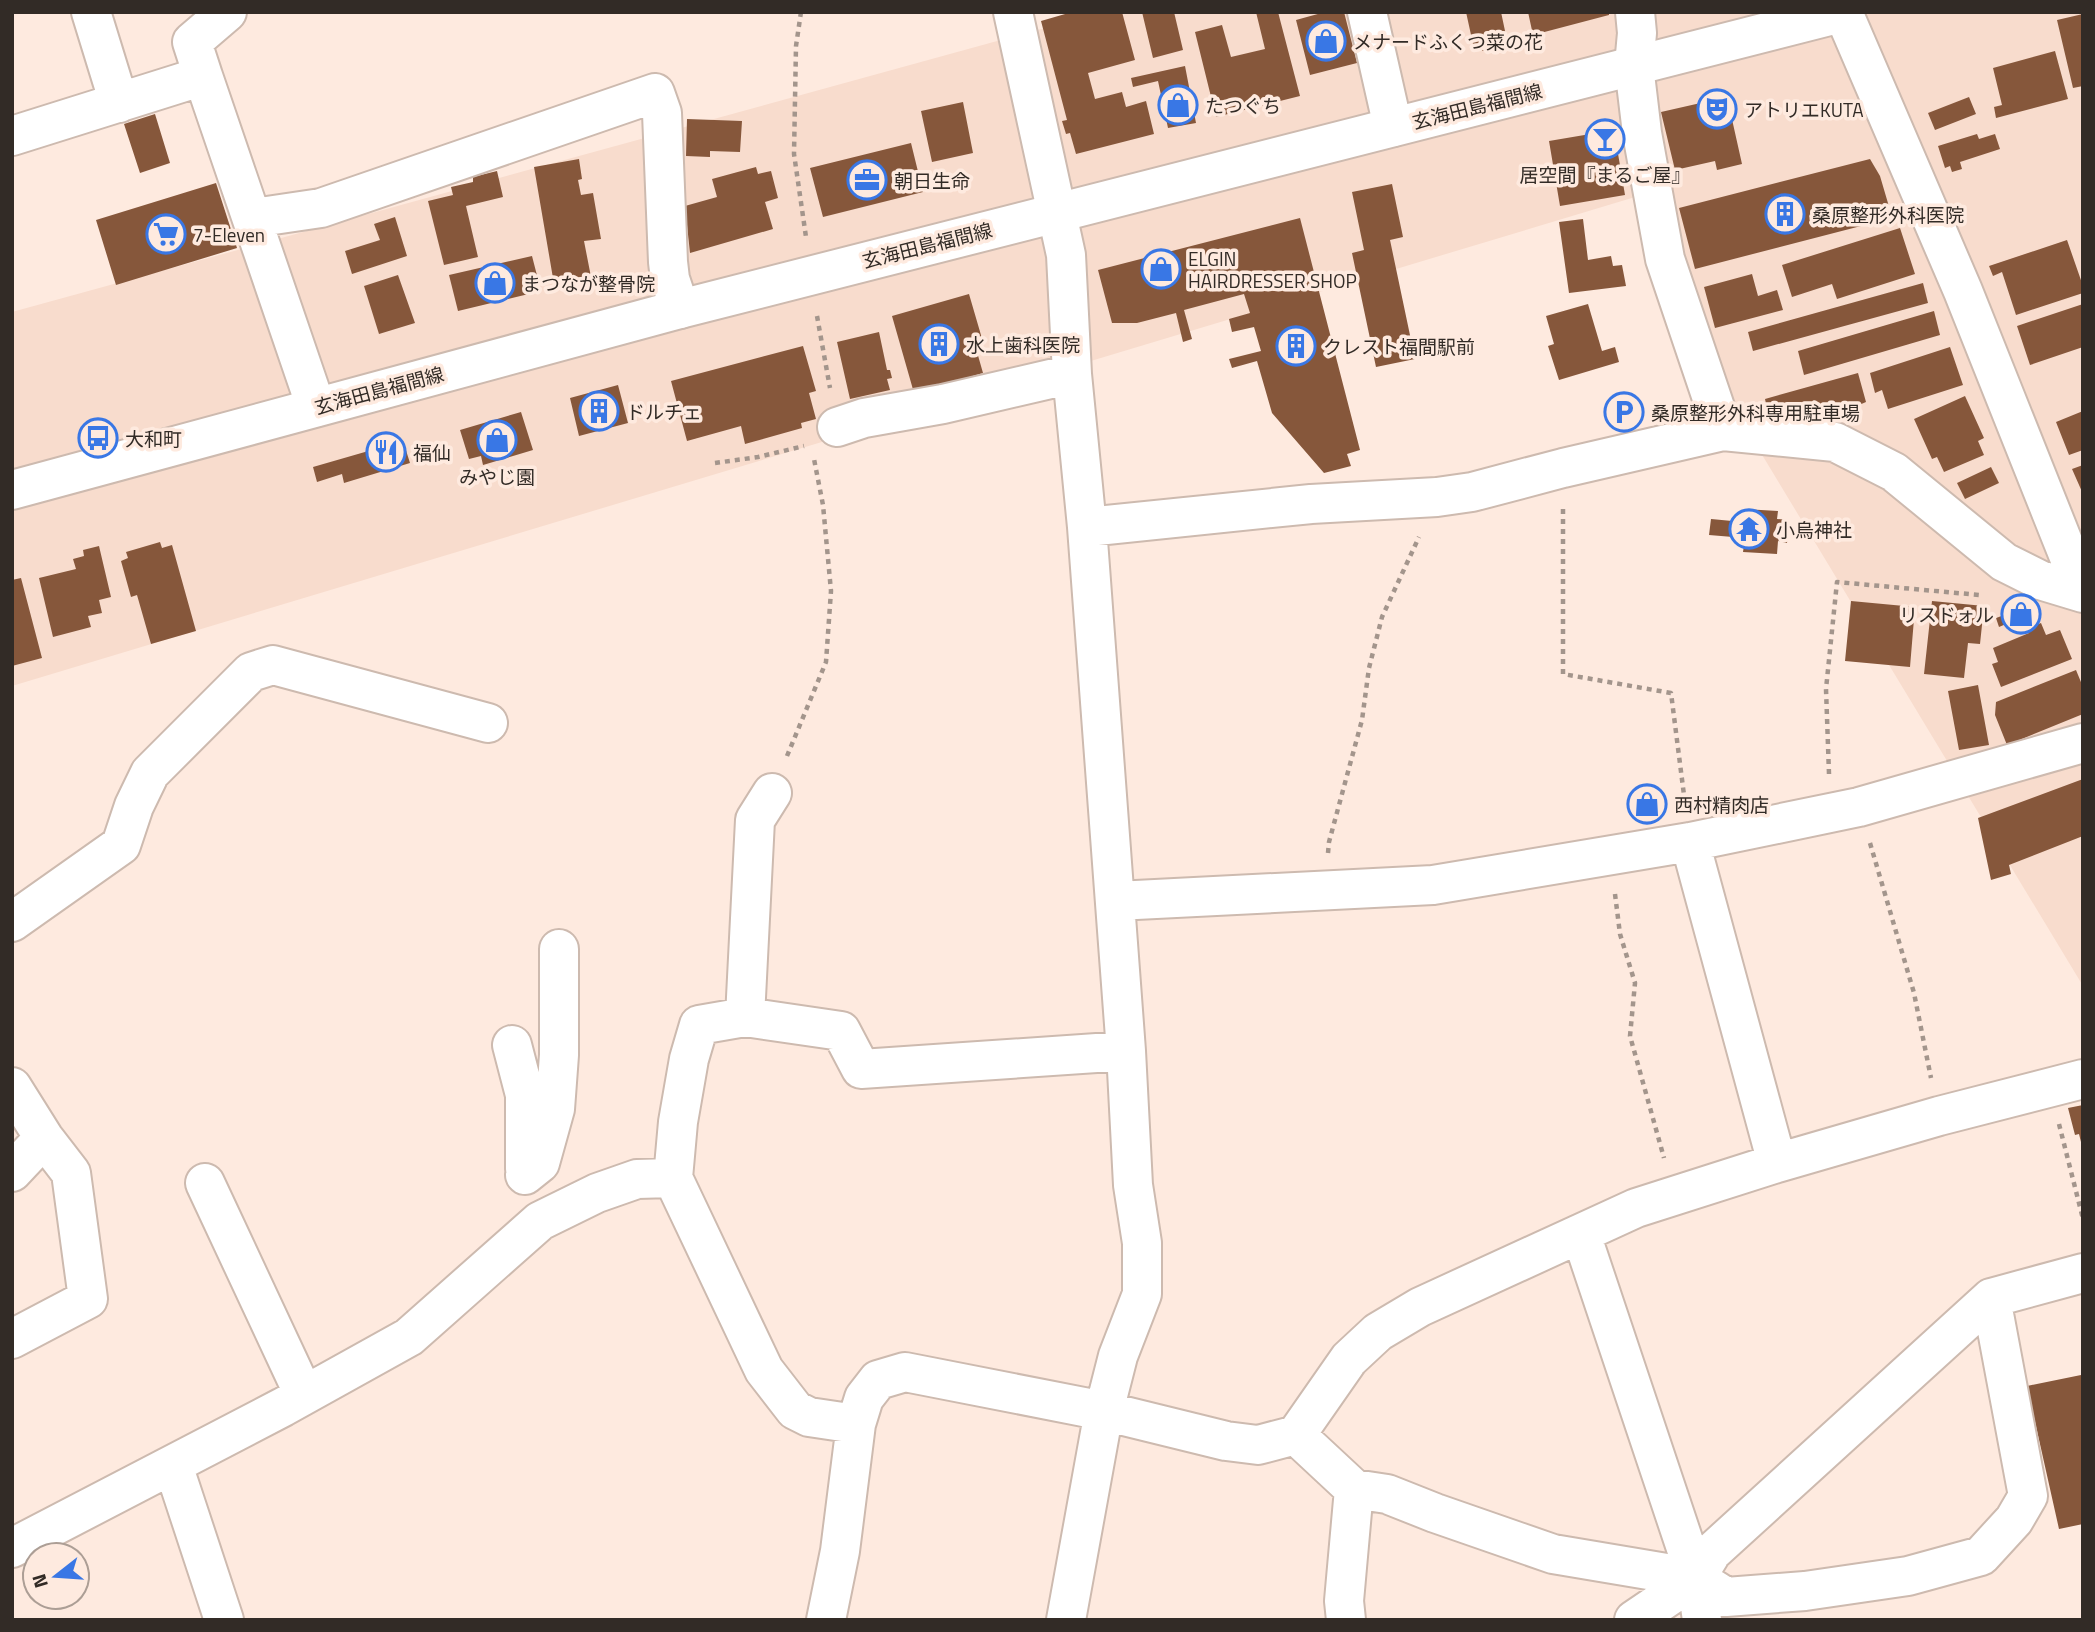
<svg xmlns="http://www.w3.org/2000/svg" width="2095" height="1632" viewBox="0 0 2095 1632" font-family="'Titillium Web','Noto Sans JP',sans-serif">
  <rect width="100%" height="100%" fill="#feeadf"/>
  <path fill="#f8dccd" d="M1103,12h980v974l-345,-571 -58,-164 -15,-63 -1653,498v-374z"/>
  <path fill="#86573b" d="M1072,12h50l13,48 -47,13 7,26 27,-7 4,15 20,-6 8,33 -78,20 -6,-21 -4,1 -4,-13 5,-1 -26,-99z
    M1142,12h32l9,38 -30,8z
    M1256,12h22l22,84 -84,21 -21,-85 27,-7 9,32 34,-8z
    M1325,12h19l13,51 -47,12 -14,-55z
    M1466,12h35l7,33 -25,6 -10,-7z
    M1528,12h81v3l-76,20z
    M2083,14v72l-10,2 -16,-68z
    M2055,51l13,48 -72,19 -2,-11 8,-2 -9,-37z
    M1185,66l11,57 -28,5 -10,-47 -25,6 -2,-9z
    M1727,97l15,67 -25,6 -2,-9 -40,9 -14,-58z
    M1969,97l7,17 -41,16 -7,-17z
    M963,102l10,51 -41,9 -11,-51z
    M155,114l15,49 -30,10 -16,-49z
    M687,119l55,2 -2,31 -30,-1v6l-24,-1z
    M1614,130l11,65 -65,11 -11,-65z
    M1977,134l2,5 16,-5 5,15 -40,13 2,7 -10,3 -2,-6 -5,2 -7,-22z
    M911,143l12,49 -100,25 -13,-49z
    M579,159l3,20 -4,1 3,15 12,-2 8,46 -17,2 7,36 -37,7 -20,-117z
    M1870,159l10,17 10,34 -2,9 -193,50 -16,-61z
    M756,167l2,7 13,-3 7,27 -13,4 8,27 -83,24 -5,-47 32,-9 -5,-18z
    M497,171l6,26 -37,9 12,51 -34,8 -16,-64 25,-6 -2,-8 22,-5v-5z
    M216,183l21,65 -121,37 -20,-65z
    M1392,184l11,53 -13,3 25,119 -39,8 -24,-114 12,-3 -12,-58z
    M395,217l12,39 -55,18 -7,-23 35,-11 -6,-16z
    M1300,218l60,232 -13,4 4,12 -27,7 -52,-60 -15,-52 -25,7 -3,-9 32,-8 -7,-24 -22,5 -3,-13 21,-6 -6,-19 -60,16 8,29 -9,3 -7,-29 -39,10h-25l-14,-53z
    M1583,219l5,41 23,-4 2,10 9,-1 4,21 -57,7 -10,-71z
    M1900,228l15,46 -78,25 -5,-15 -40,13 -10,-32z
    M2067,240l16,46v7l-67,22 -14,-43 -9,4 -4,-10z
    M532,256l9,35 -83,20 -9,-36z
    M1752,274l6,22 19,-6 6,20 -68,18 -11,-41z
    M398,275l17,48 -36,11 -15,-48z
    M1923,283l5,20 -175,48 -5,-19z
    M969,294l14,48 -8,3 8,28 -69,20 -22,-77z
    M1588,304l14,47 13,-4 4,15 -60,18 -11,-34 6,-2 -8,-28z
    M2083,304v43l-53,18 -13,-39z
    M1934,311l6,24 -136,40 -6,-24z
    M879,332l8,38h3l2,8 -5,1 3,11 -40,9 -13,-57z
    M803,346l13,45 -7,2 7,26 -15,4 1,5 -57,16 -4,-18 -54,15 -16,-60z
    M1950,347l13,38 -75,24 -6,-19 -7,3 -5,-20z
    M1858,373l8,29 -30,13 -3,-11 -30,9 -1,-5 -18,6 -3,-10 -14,4 -2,-9z
    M618,385l10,38 -49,13 -9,-38z
    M1965,396l19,42 -6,3 6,14 -40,17 -7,-15 -5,2 -18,-40z
    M2083,411v39l-14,5 -13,-33z
    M521,412l12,38 -50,15 -2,-9 -12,3 -9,-29z
    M403,441l7,22 -66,20 -2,-9 -25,8 -4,-15z
    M2083,465v29l-11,-25z
    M1991,467l8,16 -34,16 -8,-16z
    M1744,509l34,2 -1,8 12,1 -2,23 -9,-2 -1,13 -34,-2 2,-14 -36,-3 2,-16 32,3z
    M160,542l2,6 10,-3 24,86 -45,13 -14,-49 -6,2 -10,-36 7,-3 -2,-6z
    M99,546l12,51 -12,3 3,13 -14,3 3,11 -38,10 -14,-59 37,-9 -3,-10 11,-3 -1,-6z
    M21,578l21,80 -30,8v-86z
    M1851,601l64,6 -5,60 -65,-6z
    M1932,601l52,5 -4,38 -12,-1 -4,35 -40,-4z
    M2024,608l3,7 -28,12 -3,-9z
    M2041,623l5,12 14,-5 12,29 -71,28 -9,-23 6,-2 -5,-14 36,-15 -2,-5z
    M2076,670l7,17v27l-76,31 -12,-30 1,-13z
    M1978,685l11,60 -30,5 -11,-59z
    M2083,779v57l-74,29 2,9 -20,6 -13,-62z
    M2083,1105v41h-1l-3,-12 -4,1 -7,-27z
    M2081,1375l2,9v140l-24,5 -32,-143z"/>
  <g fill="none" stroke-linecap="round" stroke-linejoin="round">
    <g stroke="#cdbaaf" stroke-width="42">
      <path id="minor" d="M91,12l28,91
        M1013,12l53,243 6,119 15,153 39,524 7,134 9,58v51l-24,62 -14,55 -38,209
        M1367,12l26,115
        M1635,12l2,21 -3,33 8,67 23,126 58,172
        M1843,12l120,279 120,301
        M203,76l113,331
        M12,136l191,-60 -11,-34 35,-30
        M253,218l68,-10 334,-115 7,20 6,149 2,17 10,30
        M837,427l27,-9 79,-14 129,-30
        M1087,527l224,-23 126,-7 35,-5 91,-24 160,-37 112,11 59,30 110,90 36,18 43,13
        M1690,842l87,321
        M1116,901l317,-16 257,-43 169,-35 224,-64
        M12,922l109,-77 13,-39 16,-33 101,-101 22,-7 215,58
        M745,1017l10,-197 17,-27
        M512,1045l13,50v74
        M12,1087l32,51 27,35 17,126 -76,40
        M12,1172l32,-34
        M525,1175l15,-12 15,-54 4,-54v-106
        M205,1183l99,212
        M1581,1234l115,344 6,42
        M856,1424l-47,-7 -14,-7 -31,-40 -91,-192 5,-56 11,-63 10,-34 46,-8 96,14 20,38 265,-18
        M1296,1435l58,54 33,5 48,19 118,41 143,24 30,19 79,-6 103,-15 73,-20 33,-36 14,-24 -37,-198
        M173,1465l51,155
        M12,1548l271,-141 126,-70 131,-116 57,-28 40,-14 36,-1
        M826,1620l14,-69 16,-127 8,-26 14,-18 27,-8 199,39 122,30 32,4 38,-10 53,-76 29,-27 42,-25 216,-99 141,-45 162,-47 144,-37
        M1346,1620l-2,-19 10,-112
        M1634,1620l62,-42 16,-26 279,-254 92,-25"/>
    </g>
    <g stroke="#cdbaaf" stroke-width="42">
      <path id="major" d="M12,490l668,-181 1165,-297"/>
    </g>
    <path stroke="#a3958c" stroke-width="4.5" stroke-dasharray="5 5" stroke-linecap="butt" d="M801,12l-5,34 -2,108 12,83
      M817,316l13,72
      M715,463l43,-6 46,-11
      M1563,509v165l108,19 14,110
      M787,756l39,-94 5,-71 -8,-86 -9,-46
      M1829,774l-3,-85 11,-107 142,13
      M1870,843l44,150 17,85
      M1328,853l1,-11 33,-122 7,-52 13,-51 37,-80
      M1615,894l5,40 15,49 -5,53 34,122
      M2059,1124l24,95"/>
    <use href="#minor" stroke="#fff" stroke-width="38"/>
    <use href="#major" stroke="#fff" stroke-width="38"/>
  </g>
  <defs>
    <g id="shop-ring" transform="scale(2.0125)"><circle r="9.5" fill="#feeadf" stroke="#3977e5" stroke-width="1.5"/><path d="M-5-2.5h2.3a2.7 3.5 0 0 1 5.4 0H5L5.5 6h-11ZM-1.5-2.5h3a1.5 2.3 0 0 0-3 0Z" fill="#3977e5"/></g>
    <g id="theatre-ring" transform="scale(2.0125)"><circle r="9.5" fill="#feeadf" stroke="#3977e5" stroke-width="1.5"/><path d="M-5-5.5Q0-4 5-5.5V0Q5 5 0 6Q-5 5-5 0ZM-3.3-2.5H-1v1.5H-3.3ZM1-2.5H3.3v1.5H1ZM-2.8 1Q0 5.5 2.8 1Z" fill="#3977e5"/></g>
    <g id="bar-ring" transform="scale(2.0125)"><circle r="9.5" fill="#feeadf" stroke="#3977e5" stroke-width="1.5"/><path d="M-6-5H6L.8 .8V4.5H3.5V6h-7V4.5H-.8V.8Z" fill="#3977e5"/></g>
    <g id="office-ring" transform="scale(2.0125)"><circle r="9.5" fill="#feeadf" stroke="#3977e5" stroke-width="1.5"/><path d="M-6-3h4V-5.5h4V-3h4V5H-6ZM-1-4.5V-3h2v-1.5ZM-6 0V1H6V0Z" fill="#3977e5"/></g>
    <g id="building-ring" transform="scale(2.0125)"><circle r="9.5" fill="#feeadf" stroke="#3977e5" stroke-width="1.5"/><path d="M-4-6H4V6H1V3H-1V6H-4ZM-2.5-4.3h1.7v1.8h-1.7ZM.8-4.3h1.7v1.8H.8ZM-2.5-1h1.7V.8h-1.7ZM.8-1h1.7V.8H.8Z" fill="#3977e5"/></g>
    <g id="supermarket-ring" transform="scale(2.0125)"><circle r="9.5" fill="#feeadf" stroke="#3977e5" stroke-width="1.5"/><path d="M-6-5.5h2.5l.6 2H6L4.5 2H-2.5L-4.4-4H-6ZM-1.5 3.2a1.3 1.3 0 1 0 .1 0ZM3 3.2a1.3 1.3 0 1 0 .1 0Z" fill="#3977e5"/></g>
    <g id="parking-ring" transform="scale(2.0125)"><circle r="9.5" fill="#feeadf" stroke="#3977e5" stroke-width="1.5"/><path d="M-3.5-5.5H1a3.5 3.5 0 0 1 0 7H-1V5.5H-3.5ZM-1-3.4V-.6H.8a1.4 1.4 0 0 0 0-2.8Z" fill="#3977e5"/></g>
    <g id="bus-ring" transform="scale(2.0125)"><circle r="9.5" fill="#feeadf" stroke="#3977e5" stroke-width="1.5"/><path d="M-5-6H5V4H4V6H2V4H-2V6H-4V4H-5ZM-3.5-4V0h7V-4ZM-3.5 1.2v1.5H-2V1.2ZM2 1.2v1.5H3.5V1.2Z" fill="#3977e5"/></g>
    <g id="restaurant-ring" transform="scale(2.0125)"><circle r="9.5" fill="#feeadf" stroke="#3977e5" stroke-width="1.5"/><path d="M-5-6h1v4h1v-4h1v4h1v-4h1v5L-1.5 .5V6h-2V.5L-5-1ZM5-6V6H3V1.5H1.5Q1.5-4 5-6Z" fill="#3977e5"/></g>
    <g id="temple-ring" transform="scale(2.0125)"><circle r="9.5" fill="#feeadf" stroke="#3977e5" stroke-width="1.5"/><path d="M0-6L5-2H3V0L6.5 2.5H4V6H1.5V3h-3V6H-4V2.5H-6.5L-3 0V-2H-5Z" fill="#3977e5"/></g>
  </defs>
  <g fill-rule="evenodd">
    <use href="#shop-ring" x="1326" y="41"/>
    <use href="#shop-ring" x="1178" y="105"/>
    <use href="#theatre-ring" x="1717" y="109"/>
    <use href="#bar-ring" x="1605" y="139"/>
    <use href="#office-ring" x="867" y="180"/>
    <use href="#building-ring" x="1785" y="214"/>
    <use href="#supermarket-ring" x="166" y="234"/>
    <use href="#shop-ring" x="1161" y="269"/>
    <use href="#shop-ring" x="495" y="283"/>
    <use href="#building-ring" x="939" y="344"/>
    <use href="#building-ring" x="1296" y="346"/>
    <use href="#building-ring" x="599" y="411"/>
    <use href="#parking-ring" x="1624" y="412"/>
    <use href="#bus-ring" x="98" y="438"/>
    <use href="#shop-ring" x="497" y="440"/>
    <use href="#restaurant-ring" x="386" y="452"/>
    <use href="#temple-ring" x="1749" y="529"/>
    <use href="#shop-ring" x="2021" y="614"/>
    <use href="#shop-ring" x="1647" y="804"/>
  </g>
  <g text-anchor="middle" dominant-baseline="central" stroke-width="7" stroke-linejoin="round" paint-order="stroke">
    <g font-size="19" fill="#322b26" stroke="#feeadf" text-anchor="start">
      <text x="1353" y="41">メナードふくつ菜の花</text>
      <text x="1205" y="105">たつぐち</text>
      <text x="1744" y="109">アトリエKUTA</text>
      <text x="1605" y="174" text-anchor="middle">居空間『まるご屋』</text>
      <text x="894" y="180">朝日生命</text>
      <text x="1812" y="214">桑原整形外科医院</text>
      <text x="193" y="234">7-Eleven</text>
      <text x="1188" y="258">ELGIN<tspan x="1188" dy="22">HAIRDRESSER SHOP</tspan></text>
      <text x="522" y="283">まつなが整骨院</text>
      <text x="966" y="344">水上歯科医院</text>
      <text x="1323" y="346">クレスト福間駅前</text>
      <text x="626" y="411">ドルチェ</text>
      <text x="1651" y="412">桑原整形外科専用駐車場</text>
      <text x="125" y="438">大和町</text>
      <text x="413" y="452">福仙</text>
      <text x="497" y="476" text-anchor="middle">みやじ園</text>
      <text x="1776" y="529">小烏神社</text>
      <text x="1994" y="614" text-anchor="end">リスドォル</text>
      <text x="1674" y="804">西村精肉店</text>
    </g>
    <g font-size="19" fill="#322b26" stroke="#feeadf">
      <text transform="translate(1477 106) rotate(-14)">玄海田島福間線</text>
      <text transform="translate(927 245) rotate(-14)">玄海田島福間線</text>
      <text transform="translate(379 390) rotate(-15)">玄海田島福間線</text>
    </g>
  </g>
  <rect width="2095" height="1632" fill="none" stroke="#322b26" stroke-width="28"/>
  <g transform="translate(56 1576) rotate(253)"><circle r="33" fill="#feeadf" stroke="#ac9e95" stroke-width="2"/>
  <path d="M0-5L12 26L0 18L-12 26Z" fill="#3977e5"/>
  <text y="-10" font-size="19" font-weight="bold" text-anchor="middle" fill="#322b26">N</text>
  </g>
</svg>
